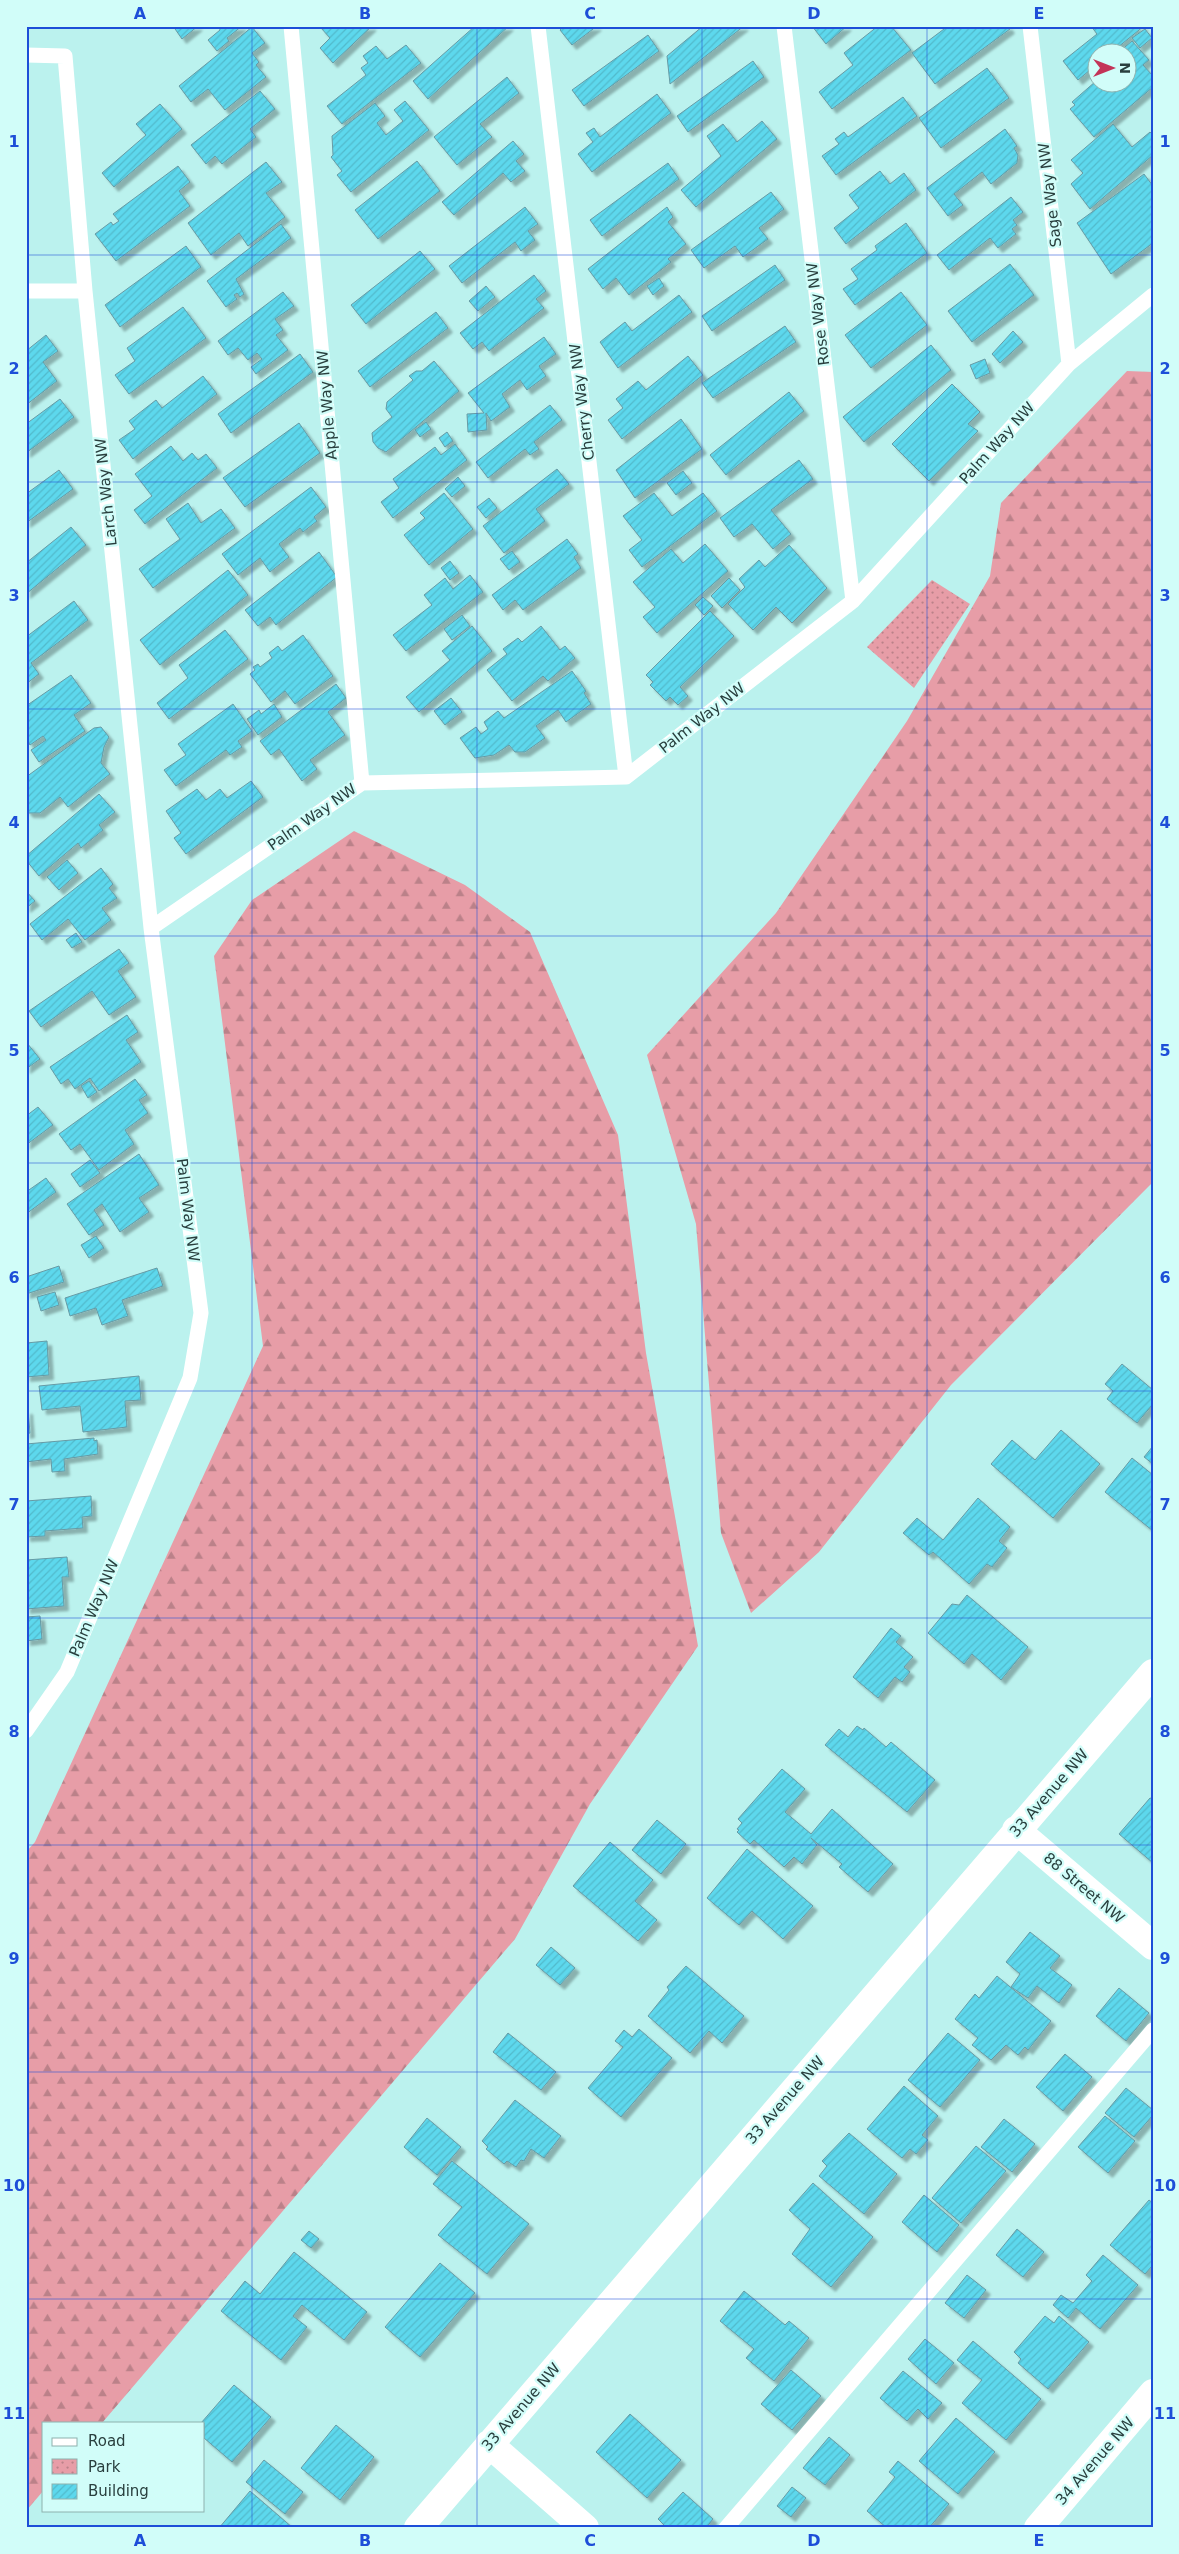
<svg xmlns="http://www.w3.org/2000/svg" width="1179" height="2554" viewBox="0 0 1179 2554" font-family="'DejaVu Sans',sans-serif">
  <defs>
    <pattern id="forest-firs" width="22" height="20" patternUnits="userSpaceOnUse" patternTransform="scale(1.25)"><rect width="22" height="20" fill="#e79da7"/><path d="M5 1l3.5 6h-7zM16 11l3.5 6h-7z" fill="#bb8189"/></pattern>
    <pattern id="park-dots" width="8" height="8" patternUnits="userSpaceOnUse" patternTransform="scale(1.25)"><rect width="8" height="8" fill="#e79da7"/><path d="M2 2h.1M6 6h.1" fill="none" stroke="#bb8189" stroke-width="1.8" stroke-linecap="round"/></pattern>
    <pattern id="building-hatch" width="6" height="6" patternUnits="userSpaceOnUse" patternTransform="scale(1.25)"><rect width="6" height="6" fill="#5dd8ed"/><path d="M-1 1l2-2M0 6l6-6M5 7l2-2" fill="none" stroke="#51bacc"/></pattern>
    <filter id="shadow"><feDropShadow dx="4.5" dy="4.5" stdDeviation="1" flood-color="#0004"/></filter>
  </defs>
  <rect width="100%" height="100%" fill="#bbf2ee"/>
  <path fill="url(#forest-firs)" d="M1127,371l26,1v810l-202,203 -132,167 -68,61 -30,-80 -25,-309 -49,-169 129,-142 131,-192 83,-145 11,-73z
    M354,831l111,54 65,47 88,203 28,218 52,293 -108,158 -75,135 -413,484h-58v67l-18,21v-659l9,-10 228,-496 -49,-390 38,-56z"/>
  <path fill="url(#park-dots)" d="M932,580l38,24 -56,84 -47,-41z"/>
  <path fill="url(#building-hatch)" stroke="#679aa4" filter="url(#shadow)" d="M173,26h25l-16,13z
    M219,26h23l-15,12 2,3 -12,10 -9,-11 12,-10z
    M323,26h49l-39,37 -13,-15 10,-10 -9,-10z
    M475,26h34l-81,73 -15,-18z
    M564,26h33l-25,19 -12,-15z
    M703,26h41l-74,58 -3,-28z
    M812,26h35l-21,18z
    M878,26h13l20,24 -79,59 -13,-17 34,-27 -9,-12z
    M948,26h60l2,3 -75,55 -23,-31z
    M1091,26h53l-32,26h-16v13l-18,15 -15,-19 34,-27z
    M252,27l13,16 -13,10 7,9 -3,3 10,12 -41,33 -17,-21 -17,13 -12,-16z
    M1145,29l7,9 -12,10 -8,-10z
    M648,35l11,16 -75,55 -12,-16z
    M1132,41l17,19 -6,5 10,11v11l-59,50 -24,-28 5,-4 -3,-3 24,-21 30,1v-30h-7z
    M406,45l15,18 -79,61 -15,-18 39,-31 -5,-7 7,-5 -5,-7 13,-10 11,13z
    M753,61l11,16 -76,55 -11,-16z
    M987,68l22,30 -68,50 -22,-30z
    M507,77l12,16 -39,31 12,13 -35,28 -23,-28z
    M260,91l15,18 -25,20 6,8 -34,27 -7,-8 -9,8 -15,-19z
    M657,94l14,19 -79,59 -14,-18 15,-12 -7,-9 8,-5 6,9z
    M903,97l14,19 -81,59 -14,-19 17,-12 -4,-5 9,-7 4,5z
    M405,101l24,29 -78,62 -14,-17 5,-4 -11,-14 2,-2 -1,-19 43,-33 10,13 -8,7 9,12 17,-14 -9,-11z
    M160,104l22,25 -68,58 -12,-14 44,-38 -10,-11z
    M762,121l15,18 -81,68 -15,-17 40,-34 -14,-20 16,-12 14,18z
    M1113,124l19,23 18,-15 3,3v20l-63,54 -19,-25 12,-11 -12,-13z
    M1005,129l12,17 -3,2 4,7 -1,8 -26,21 -9,-12 -28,22 9,11 -15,11 -21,-28z
    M513,141l11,13 -8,7 9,10 -14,11 -8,-9 -49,42 -12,-13z
    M417,161l23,30 -62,48 -23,-29z
    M266,162l16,20 -16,11 19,24 -37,29 -9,-13 -28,22 -23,-32z
    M668,163l11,16 -77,57 -12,-16z
    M178,166l12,16 -11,9 11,15 -74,55 -21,-27 16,-12 2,3 6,-4 -6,-7z
    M880,171l10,13 14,-11 12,17 -70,54 -12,-16 25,-20 -10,-13z
    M1144,174l9,12v57l-42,31 -34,-51z
    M771,192l13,17 -25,19 9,11 -25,18 -8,-11 -31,22 -13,-18z
    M1011,197l12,15 -10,8 4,5 -5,4 4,5 -18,14 -8,-10 -41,32 -12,-15z
    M525,207l13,17 -10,7 7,9 -14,11 -6,-9 -53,41 -13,-17z
    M667,207l6,10 -5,5 18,22 -18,15 3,3 -42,33 -13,-17 -13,11 -15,-20z
    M906,223l21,30 -72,52 -12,-16 15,-10 -7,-10 26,-19 -2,-4z
    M281,224l10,14 -55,41 8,15 -4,3 -3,-4 -3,2 3,4 -11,8 -19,-26z
    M186,246l15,21 -81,60 -15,-22z
    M420,251l15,18 -69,55 -15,-19z
    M1010,264l24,31 -62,47 -24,-31z
    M775,265l10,15 -73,51 -10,-15z
    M534,275l12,16 -10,8 8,9 -55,43 -7,-9 -9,7 -13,-16z
    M659,278l5,8 -11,9 -6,-9z
    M486,286l9,11 -17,14 -9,-10z
    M283,292l11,14 -19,13 8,11 -7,5 12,15 -32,24 -5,-7 11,-8 -5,-6 -9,7 -10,-12 -10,7 -10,-14z
    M901,292l26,33 -56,43 -26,-33z
    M679,295l13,17 -74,56 -18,-26 25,-20 7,9z
    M183,307l23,31 -77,56 -14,-19 20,-14 -8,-13z
    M436,312l12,16 -78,59 -12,-16z
    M785,326l11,16 -83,56 -11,-15z
    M1013,331l10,11 -23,21 -8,-9z
    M46,335l12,16 -15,11 14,19 -31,24v-54z
    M544,337l12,17 -17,12 7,10 -19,14 -7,-10 -18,14 8,13 -19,14 -5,-8 1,17 -19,2 -1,-18 17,-1 -16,-20z
    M931,345l20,25 -87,72 -21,-25z
    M300,354l13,18 -82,61 -13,-19z
    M688,356l15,19 -81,64 -14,-19 15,-12 -7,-9 22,-18 8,9z
    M985,359l5,14 -14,6 -6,-14z
    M434,361l25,30 -73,61 -8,-4 -5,-6 -1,-9 20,-16 -6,-8 1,-7 26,-22 -4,-4 7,-5h6z
    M203,376l14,18 -84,65 -14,-19 16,-11 -6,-8 27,-21 6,8z
    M952,384l28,28 -12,12 10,7 -49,50 -37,-37z
    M789,392l15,19 -78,64 -16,-20z
    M60,399l14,18 -48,36v-29z
    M550,405l12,15 -28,22 5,7 -9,6 -5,-6 -37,29 -12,-16z
    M681,419l21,30 -67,49 -19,-28z
    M426,422l5,7 -11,8 -5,-7z
    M299,423l21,30 -75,54 -22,-29z
    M447,432l6,9 -8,6 -6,-9z
    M455,444l12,16 -74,58 -12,-16 18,-14 -6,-9 42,-32 6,8z
    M171,446l12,15 9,-8 6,7 8,-6 11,14 -72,56 -11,-14 18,-14 -17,-22z
    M799,460l14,19 -42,31 20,24 -18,15 -21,-25 -18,13 -14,-19z
    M557,469l12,15 -33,25 9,12 -41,32 -21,-27z
    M59,470l14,19 -47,34v-29z
    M683,471l9,12 -16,12 -9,-12z
    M458,477l7,9 -13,11 -7,-8z
    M311,487l15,20 -12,10 3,4 -14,11 -3,-4 -21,16 10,13 -19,15 -10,-14 -22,17 -16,-21z
    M444,493l29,36 -44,36 -25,-30 21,-17 -5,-5z
    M654,493l18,23 31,-23 14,18 -75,56 -13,-17 13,-10 -19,-24z
    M489,498l8,10 -11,10 -9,-11z
    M188,503l13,20 20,-14 14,19 -82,60 -14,-19 41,-30 -14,-20z
    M71,527l15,18 -60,49v-31z
    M567,539l11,15 -4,3 7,11 -58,42 -8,-10 -12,10 -11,-15z
    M705,544l23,27 -71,62 -14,-16 12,-10 -22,-25 38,-33 12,14z
    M789,545l38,43 -35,35 -16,-16 -23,23 -25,-26 17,-17 -6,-8 20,-19 6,7z
    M512,551l8,11 -11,8 -9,-11z
    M319,552l18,25 -61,48 -6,-8 -12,9 -13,-16z
    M450,561l9,12 -9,7 -9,-12z
    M228,570l20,25 -88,70 -20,-25z
    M470,575l13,17 -77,59 -13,-16 39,-30 -8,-10 21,-17 8,11z
    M729,578l11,12 -18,18 -11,-12z
    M703,597l10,9 -9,9 -9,-10z
    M74,601l14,19 -57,43 8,11 -13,10v-47z
    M710,611l24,25 -54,51 8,9 -10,9 -8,-8 -4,4 -16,-16 3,-3 -7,-7z
    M462,615l8,11 -18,14 -8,-11z
    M472,626l20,25 -73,61 -13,-15 44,-37 -8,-9z
    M541,626l19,24 5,-4 10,12 -27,23 -5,-5 -31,25 -25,-31 20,-16 -4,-5 15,-11 4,4z
    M225,630l23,29 -79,60 -12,-16 31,-25 -9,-13z
    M303,635l30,41 -38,28 -10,-13 -14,11 -21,-28 5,-4 -2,-3 5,-3 2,3 12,-9 -3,-5 9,-7 4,5z
    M572,671l14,20 -2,2 7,11 -25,18 -8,-12 -22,16 9,12 -20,14h-10l-6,-7 -15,10 -19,3 -15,-20 16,-11 5,7 7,-5 -4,-7 14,-11 6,7z
    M71,675l20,28 -17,12 11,16 -46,31 -8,-12 15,-10 -3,-4 -13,9 -4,-7v-32z
    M336,684l10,14 -18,14 17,23 -35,25 7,9 -15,12 -23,-32 -8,6 -11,-14z
    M451,698l11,14 -17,13 -11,-14z
    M233,704l19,27 -14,10 4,6 -12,8 -4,-5 -50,36 -12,-16 22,-15 -8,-11z
    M274,704l8,13 -24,18 -11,-16 12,-9 2,4z
    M101,727l8,10 -5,10 -3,16 9,11 -42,33 -8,-10 -20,16h-11l-3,-3v-33l68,-49z
    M251,781l12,16 -77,57 -12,-16 7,-5 -15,-22 31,-22 9,11 14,-11 7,9z
    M99,794l16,18 -16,13 4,5 -22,18 -3,-5 -39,33 -13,-16v-4z
    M67,860l11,13 -19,17 -12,-13z
    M101,868l12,16 -4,4 8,10 -15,10 9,12 -26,20 -17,-21 -26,21 -12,-16z
    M26,891l9,10 -9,7z
    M76,933l6,9 -10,6 -6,-8z
    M119,949l10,14 -11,8 18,26 -27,18 -17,-24 -51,36 -12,-16z
    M127,1015l11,17 -12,8 15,22 -42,29 -9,-13 -15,11 -7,-10 -7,5 -11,-17z
    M27,1043l13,16 -14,10v-25z
    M135,1079l12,16 -8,5 9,13 -23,17 9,14 -35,26 -19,-26 -9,6 -12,-16z
    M89,1081l8,11 -9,6 -7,-12z
    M38,1107l15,18 -27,20v-29z
    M139,1154l20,31 -20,13 10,14 -29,20 -18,-28 -8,6 10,15 -15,10 -22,-31z
    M90,1160l10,13 -20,14 -9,-13z
    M46,1178l10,14 -30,22v-22z
    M96,1236l8,12 -15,10 -8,-13z
    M59,1266l5,16 -38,12v-17z
    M157,1268l6,18 -41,14 6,16 -26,9 -6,-17 -26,8 -5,-18z
    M55,1292l4,13 -18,6 -4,-14z
    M47,1341l2,34 -23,2v-34z
    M1122,1364l31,26v14l-16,19 -30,-24 6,-8 -8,-7z
    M139,1376l2,24 -16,1 2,26 -44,5 -3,-26 -38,4 -3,-24z
    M26,1410h2l2,23 -4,1z
    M1061,1430l39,34 -47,54 -62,-54 21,-24 23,20z
    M94,1438v3l3,-1 1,14 -34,5 1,12 -13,1 -1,-13 -25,3v-18z
    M1153,1446v18l-9,-7z
    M1132,1458l21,17v56l-48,-39z
    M91,1496l1,20 -10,1 1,11 -38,3v5l-19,1v-36z
    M978,1498l32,29 -11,14 8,7 -15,19 -5,-3 -18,20 -36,-32 -4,3 -26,-22 14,-15 26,22z
    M67,1557l2,20h-7l2,29 -38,3v-49z
    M967,1595l61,52 -27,33 -29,-26 -8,10 -36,-31 24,-29 7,1z
    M40,1616l2,23 -16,2v-24z
    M891,1628l10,8 -5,6 17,15 -9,10 6,5 -8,10 -7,-5 -17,21 -25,-21z
    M857,1726l6,4 1,-2 22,19 5,-5 44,38 -28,32 -82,-67 14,-16 9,8z
    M782,1769l23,20 -20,23 26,22 21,-25 61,55 -25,28 -29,-25 3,-3 -31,-26 6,7 -15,19 -8,-7 -10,10 -30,-27 -4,4 -13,-12 2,-2 -2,-1 5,-6 -4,-4z
    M1150,1798l3,1v64l-34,-29z
    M657,1820l29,24 -25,30 -29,-24z
    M610,1842l43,38 -18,21 22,19 -19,21 -65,-55z
    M747,1849l66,57 -30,33 -31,-28 -13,14 -32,-27z
    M1030,1932l30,24 -10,12 22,17 -13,18 -22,-17 -9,12 -17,-11 9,-13 -14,-12z
    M551,1947l24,21 -15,17 -24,-20z
    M686,1966l58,50 -22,27 -13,-12 -19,22 -42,-37 21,-26 -2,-3z
    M997,1976l54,45 -23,29 -3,-3 -7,8 -12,-10 -15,15 -19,-15 6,-7 -23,-19 20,-25 4,4z
    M1119,1988l30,25 -23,28 -30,-25z
    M639,2029l33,29 -51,59 -33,-29 35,-41 -8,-6 9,-11 8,7z
    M508,2033l48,39 -15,18 -48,-38z
    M948,2033l32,27 -40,47 -32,-27z
    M1065,2054l27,23 -29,34 -27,-24z
    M904,2086l34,30 -16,19 6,5 -12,14 -6,-5 -8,9 -35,-29z
    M1126,2088l27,22v5l-19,22 -29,-24z
    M515,2100l46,36 -17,22 -13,-9 -7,12 -3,-1 -5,7 -9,-6 -3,3 -18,-15 2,-2 -6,-6z
    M1105,2116l30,25 -27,32 -30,-26z
    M427,2118l34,29 -24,28 -33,-28z
    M1004,2119l31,25 -23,28 -31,-25z
    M849,2133l48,41 -33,40 -45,-38 8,-10 -5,-5z
    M976,2146l30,25 -45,52 -29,-25z
    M452,2161l77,63 -42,50 -49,-39 24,-28 -29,-23z
    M813,2183l60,54 -42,50 -39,-33 18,-25 -21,-19z
    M924,2195l35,30 -22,27 -35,-30z
    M1149,2200l4,3v62l-8,9 -35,-29z
    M1017,2229l27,23 -21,25 -27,-22z
    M309,2231l10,8 -8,9 -10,-8z
    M294,2252l73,60 -23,28 -42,-35 -9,11 14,11 -26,33 -60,-49 24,-30 15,13z
    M1103,2255l35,30 -38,44 -24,-21 -8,10 -15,-13 8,-10 12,8 19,-22 -6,-6z
    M440,2263l35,30 -55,64 -35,-30z
    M967,2275l19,15 -22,28 -19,-15z
    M744,2291l41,34 4,-4 20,17 -35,43 -28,-23 8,-9 -34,-28z
    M1045,2316l9,7 5,-7 30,26 -41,47 -30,-26 3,-4 -7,-7z
    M925,2339l29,24 -18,21 -28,-25z
    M973,2341l68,58 -35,41 -44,-37 20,-23 -25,-20z
    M791,2370l30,26 -29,34 -31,-26z
    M903,2371l39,32 -14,16 -10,-10 -11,12 -27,-23z
    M234,2385l37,32 -39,45 -28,-24v-15h-3z
    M630,2414l51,46 -34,38 -51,-46z
    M956,2418l39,34 -37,42 -39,-33z
    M336,2425l38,32 -34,43 -39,-32z
    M829,2437l21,18 -25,30 -22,-17z
    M264,2460l39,32 -18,22 -39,-32z
    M898,2461l51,43 -20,24h-42l-20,-17 28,-34 -6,-5z
    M792,2487l14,11 -15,19 -14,-11z
    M250,2491l43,37h-74z
    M683,2492l30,27 -7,9h-39l-9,-9z"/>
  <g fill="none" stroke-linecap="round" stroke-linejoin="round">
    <path stroke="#fff" stroke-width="15" d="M291,26l71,757
      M538,26l88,751
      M784,26l69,575
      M1030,26l39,338
      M26,55l39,1 20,235 66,637
      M26,291h59
      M26,1731l41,-59 123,-294 11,-65 -50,-385 211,-145 264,-6 227,-176 216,-237 84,-69
      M726,2528l427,-498"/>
    <path stroke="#fff" stroke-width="28" d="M1016,1830l137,116
      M489,2444l96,84
      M418,2528l735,-855
      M1038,2528l115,-135"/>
  </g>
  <path fill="none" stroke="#1d4ed8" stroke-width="1" stroke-opacity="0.55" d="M252,26v2502M477,26v2502M702,26v2502M927,26v2502M26,255h1127M26,482h1127M26,709h1127M26,936h1127M26,1163h1127M26,1391h1127M26,1618h1127M26,1845h1127M26,2072h1127M26,2299h1127"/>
  <g text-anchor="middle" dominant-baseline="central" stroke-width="4.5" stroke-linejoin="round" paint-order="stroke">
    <g font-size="15" fill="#293f3e" stroke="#d1fdf9">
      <text transform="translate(1050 195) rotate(-97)">Sage Way NW</text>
      <text transform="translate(818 314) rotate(-97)">Rose Way NW</text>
      <text transform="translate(582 402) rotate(-97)">Cherry Way NW</text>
      <text transform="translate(327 405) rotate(-95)">Apple Way NW</text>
      <text transform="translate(997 443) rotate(-48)">Palm Way NW</text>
      <text transform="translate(106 492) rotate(-96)">Larch Way NW</text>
      <text transform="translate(702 718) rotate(-38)">Palm Way NW</text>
      <text transform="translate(312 817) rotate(-35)">Palm Way NW</text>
      <text transform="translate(188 1210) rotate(83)">Palm Way NW</text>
      <text transform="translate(94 1608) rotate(-67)">Palm Way NW</text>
      <text transform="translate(1049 1793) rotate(-49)">33 Avenue NW</text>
      <text transform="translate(1084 1888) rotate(40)">88 Street NW</text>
      <text transform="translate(785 2100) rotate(-49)">33 Avenue NW</text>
      <text transform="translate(521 2407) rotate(-49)">33 Avenue NW</text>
      <text transform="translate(1095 2461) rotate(-49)">34 Avenue NW</text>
    </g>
  </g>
  <rect width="1179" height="2554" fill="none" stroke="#d1fdf9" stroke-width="55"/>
  <rect x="42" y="2422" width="162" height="90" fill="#d1fdf9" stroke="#8eb1ae"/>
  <rect x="52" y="2438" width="25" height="8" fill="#ffffff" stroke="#8eb1ae"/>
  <text x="88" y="2446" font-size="15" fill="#293f3e">Road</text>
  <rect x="52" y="2459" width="25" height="15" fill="url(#park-dots)" stroke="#8eb1ae"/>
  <text x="88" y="2472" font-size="15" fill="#293f3e">Park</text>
  <rect x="52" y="2484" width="25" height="15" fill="url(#building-hatch)" stroke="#8eb1ae"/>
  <text x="88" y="2496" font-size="15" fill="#293f3e">Building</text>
  <g transform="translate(1112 68) rotate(90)"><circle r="24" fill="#d1fdf9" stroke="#8eb1ae"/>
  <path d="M0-4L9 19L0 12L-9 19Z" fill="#c33458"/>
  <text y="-8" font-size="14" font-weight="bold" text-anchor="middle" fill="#293f3e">N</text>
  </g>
  <rect x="28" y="28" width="1124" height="2498" fill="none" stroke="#1d4ed8" stroke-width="2"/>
  <g font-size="16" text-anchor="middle" font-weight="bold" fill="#1d4ed8">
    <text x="140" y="19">A</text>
    <text x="365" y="19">B</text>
    <text x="590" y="19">C</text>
    <text x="814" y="19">D</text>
    <text x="1039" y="19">E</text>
    <text x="14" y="147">1</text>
    <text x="1165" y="147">1</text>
    <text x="14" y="374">2</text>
    <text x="1165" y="374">2</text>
    <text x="14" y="601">3</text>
    <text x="1165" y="601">3</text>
    <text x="14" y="828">4</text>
    <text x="1165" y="828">4</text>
    <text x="14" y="1056">5</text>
    <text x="1165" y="1056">5</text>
    <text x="14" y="1283">6</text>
    <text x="1165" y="1283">6</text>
    <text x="14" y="1510">7</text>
    <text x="1165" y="1510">7</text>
    <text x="14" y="1737">8</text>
    <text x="1165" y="1737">8</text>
    <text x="14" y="1964">9</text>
    <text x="1165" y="1964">9</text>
    <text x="14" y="2191">10</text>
    <text x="1165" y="2191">10</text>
    <text x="14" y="2419">11</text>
    <text x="1165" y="2419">11</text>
    <text x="140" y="2546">A</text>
    <text x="365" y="2546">B</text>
    <text x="590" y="2546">C</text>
    <text x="814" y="2546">D</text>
    <text x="1039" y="2546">E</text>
  </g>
</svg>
